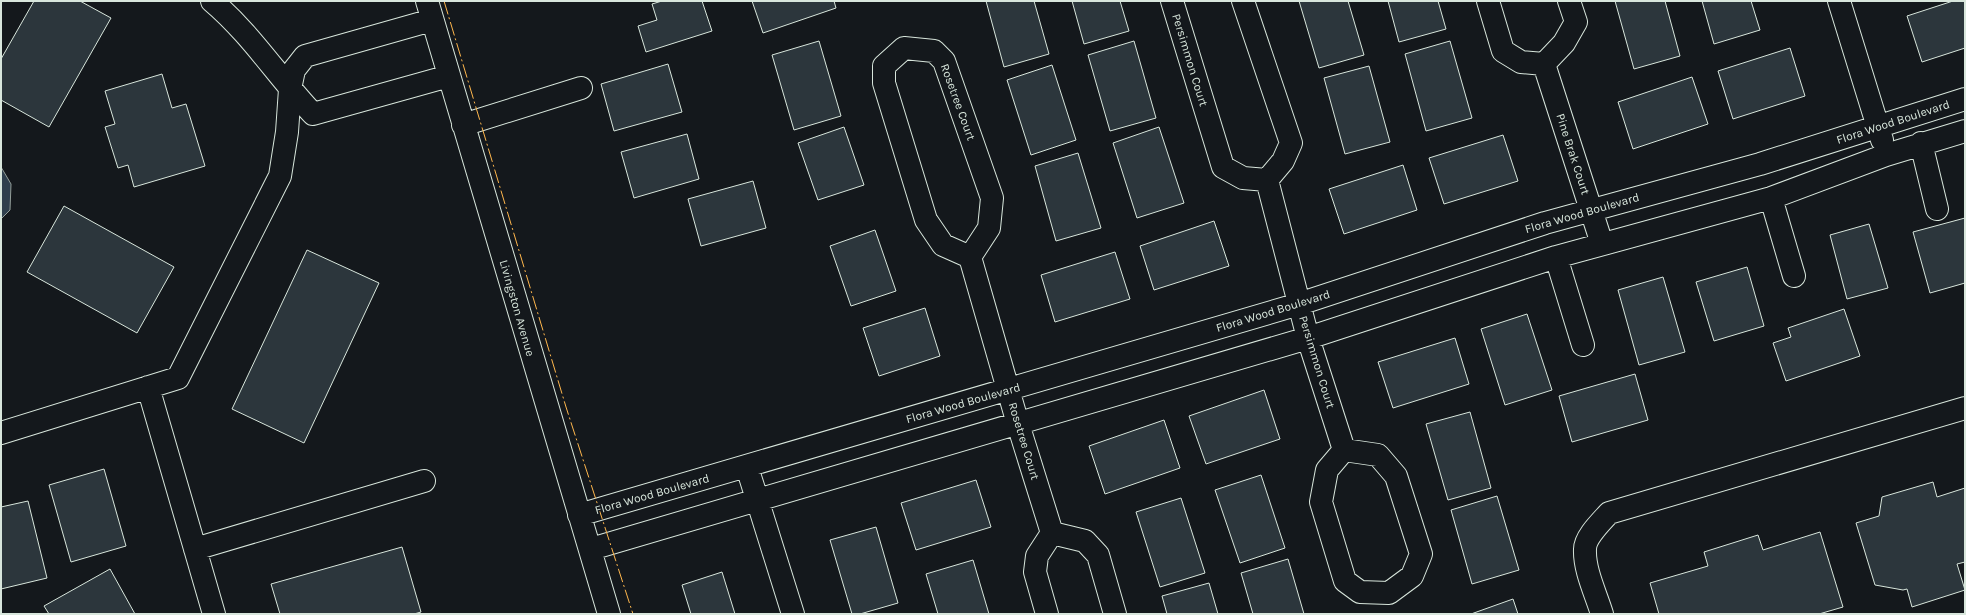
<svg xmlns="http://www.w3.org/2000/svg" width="1966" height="615" viewBox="0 0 1966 615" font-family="Karla,sans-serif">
  <rect width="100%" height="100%" fill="#14181c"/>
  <path fill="#2f3f4d" stroke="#939e99" d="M1,167l10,17 -1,26 -9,9z"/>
  <path fill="#2c363c" stroke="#d8e6dc" d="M34,1h46l31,17 -62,109 -48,-27v-41z
    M662,1h40l10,30 -66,21 -8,-26 19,-6 -5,-16z
    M752,1h82l2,7 -73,25z
    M986,1h48l15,53 -45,13z
    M1072,1h48l9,30 -45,13z
    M1299,1h49l16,54 -45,13z
    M1388,1h50l8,28 -47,13z
    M1615,1h50l15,55 -46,13z
    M1702,1h49l9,29 -46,14z
    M1953,1h12v47l-43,14 -15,-46z
    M819,41l22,75 -47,14 -22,-75z
    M1134,41l22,77 -46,13 -22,-76z
    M1450,41l22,77 -46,13 -21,-77z
    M1790,48l15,48 -72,23 -15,-48z
    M668,64l14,48 -68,19 -13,-47z
    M1052,65l24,75 -45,15 -24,-75z
    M1369,66l21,76 -45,12 -21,-76z
    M162,74l10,34 14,-4 19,62 -71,21 -6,-22 -10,3 -13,-41 10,-3 -10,-33z
    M1692,77l16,47 -75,25 -15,-47z
    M844,127l20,58 -46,15 -20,-57z
    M1159,127l25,76 -47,15 -24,-75z
    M687,134l12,45 -65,19 -13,-46z
    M1503,135l15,46 -74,23 -15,-46z
    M1078,153l23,75 -45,13 -21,-75z
    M1403,165l14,45 -73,24 -15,-45z
    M753,181l13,47 -65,18 -13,-47z
    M64,206l110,61 -37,66 -110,-61z
    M1965,218v65l-35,10 -17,-61z
    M1214,221l15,45 -75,24 -14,-44z
    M1869,224l19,64 -41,11 -17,-64z
    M875,230l21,61 -45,15 -21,-60z
    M307,250l72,33 -75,160 -72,-34z
    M1115,252l15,47 -75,23 -14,-47z
    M1747,267l17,59 -50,15 -18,-59z
    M1663,277l22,75 -46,13 -21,-75z
    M925,308l15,48 -61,20 -16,-48z
    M1844,309l16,47 -74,25 -13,-38 18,-6 -3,-9z
    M1527,314l25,76 -47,15 -24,-76z
    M1455,338l14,46 -76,24 -15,-46z
    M1635,374l13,46 -76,22 -13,-46z
    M1264,390l16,49 -74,25 -17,-48z
    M1470,412l21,76 -43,12 -22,-76z
    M1164,420l16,48 -75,26 -16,-48z
    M104,469l22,77 -55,16 -22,-77z
    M1261,475l24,73 -45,15 -25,-73z
    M976,480l15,47 -75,23 -15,-47z
    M1933,482l4,15 28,-9v74l-8,2 8,26 -53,17 -5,-18 -4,1 -28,-5 -19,-62 23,-7 3,-19z
    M1497,496l22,74 -47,14 -21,-74z
    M1181,498l24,75 -45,14 -24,-75z
    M28,501l19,77 -46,11v-82z
    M876,527l22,76 -38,11h-8l-22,-74z
    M1820,532l23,75 -24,7h-160l-9,-31 58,-17 -4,-14 54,-17 5,15z
    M402,547l19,65 -7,2h-134l-9,-30z
    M1288,559l16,55h-51l-12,-41z
    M973,560l16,54h-51l-12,-40z
    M110,569l25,45h-86l-5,-8z
    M722,572l13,42h-44l-9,-29z
    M1209,583l9,31h-51l-5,-18z
    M1513,599l5,15h-47z"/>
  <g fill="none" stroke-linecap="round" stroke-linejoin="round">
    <g stroke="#d8e6dc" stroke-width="24">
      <path id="minor" d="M212,1c39,33 66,76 101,113l136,-38
        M427,1l182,613
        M1172,1l51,166 20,11 24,2
        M1243,1l48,142 -8,18 -16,19
        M1488,1l15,50 18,11 23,2
        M1839,1l43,139
        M1544,64l58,180
        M1544,64l20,-21 12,-21 -7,-21
        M463,125l118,-37
        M1921,143l16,66
        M1267,180l41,158 36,112 -17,20 -6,32 24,79 15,11 29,1 23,-17 9,-22 -25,-78 -18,-21 -34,-5
        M1771,198l23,78
        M970,257l19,-29 3,-30 -48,-137 -10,-10 -30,-3 -20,18v17l42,137 17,25 27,12 48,167 34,109
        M1556,257l27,88
        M148,387l66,227
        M1,433l177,-55 102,-202 7,-44 3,-43 4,-19 11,-14 127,-36
        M747,467l46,147
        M579,515l720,-211 246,-81 215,-59 205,-65
        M1052,533l33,8 13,14 17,59
        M195,549l229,-68
        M591,549l717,-211 248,-81 215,-59 115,-43 79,-24
        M1047,614l-12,-42 2,-16 15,-23
        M1602,614c-6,-20 -18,-44 -17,-65 0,-12 16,-27 24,-36l356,-105"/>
    </g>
    <use href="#minor" stroke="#14181c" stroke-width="22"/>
    <path stroke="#ffb74d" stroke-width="1" stroke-dasharray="14 3 2 3" stroke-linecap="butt" d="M444,1l122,406 67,207"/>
  </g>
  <g text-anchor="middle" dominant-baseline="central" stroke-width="3" stroke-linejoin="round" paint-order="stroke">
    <g font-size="12" fill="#d8e6dc" stroke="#14181c">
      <text transform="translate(1190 60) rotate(73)">Persimmon Court</text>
      <text transform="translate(958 102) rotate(70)">Rosetree Court</text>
      <text transform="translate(1893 122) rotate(-18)">Flora Wood Boulevard</text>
      <text transform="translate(1573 154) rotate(72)">Pine Brak Court</text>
      <text transform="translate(1582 213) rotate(-16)">Flora Wood Boulevard</text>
      <text transform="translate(517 308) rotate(74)">Livingston Avenue</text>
      <text transform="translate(1273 311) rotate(-17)">Flora Wood Boulevard</text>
      <text transform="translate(1317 362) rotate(73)">Persimmon Court</text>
      <text transform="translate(963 403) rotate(-16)">Flora Wood Boulevard</text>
      <text transform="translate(1024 441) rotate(73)">Rosetree Court</text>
      <text transform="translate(652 494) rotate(-16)">Flora Wood Boulevard</text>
    </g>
  </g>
  <rect width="1966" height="615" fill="none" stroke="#d8e6dc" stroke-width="4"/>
</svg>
